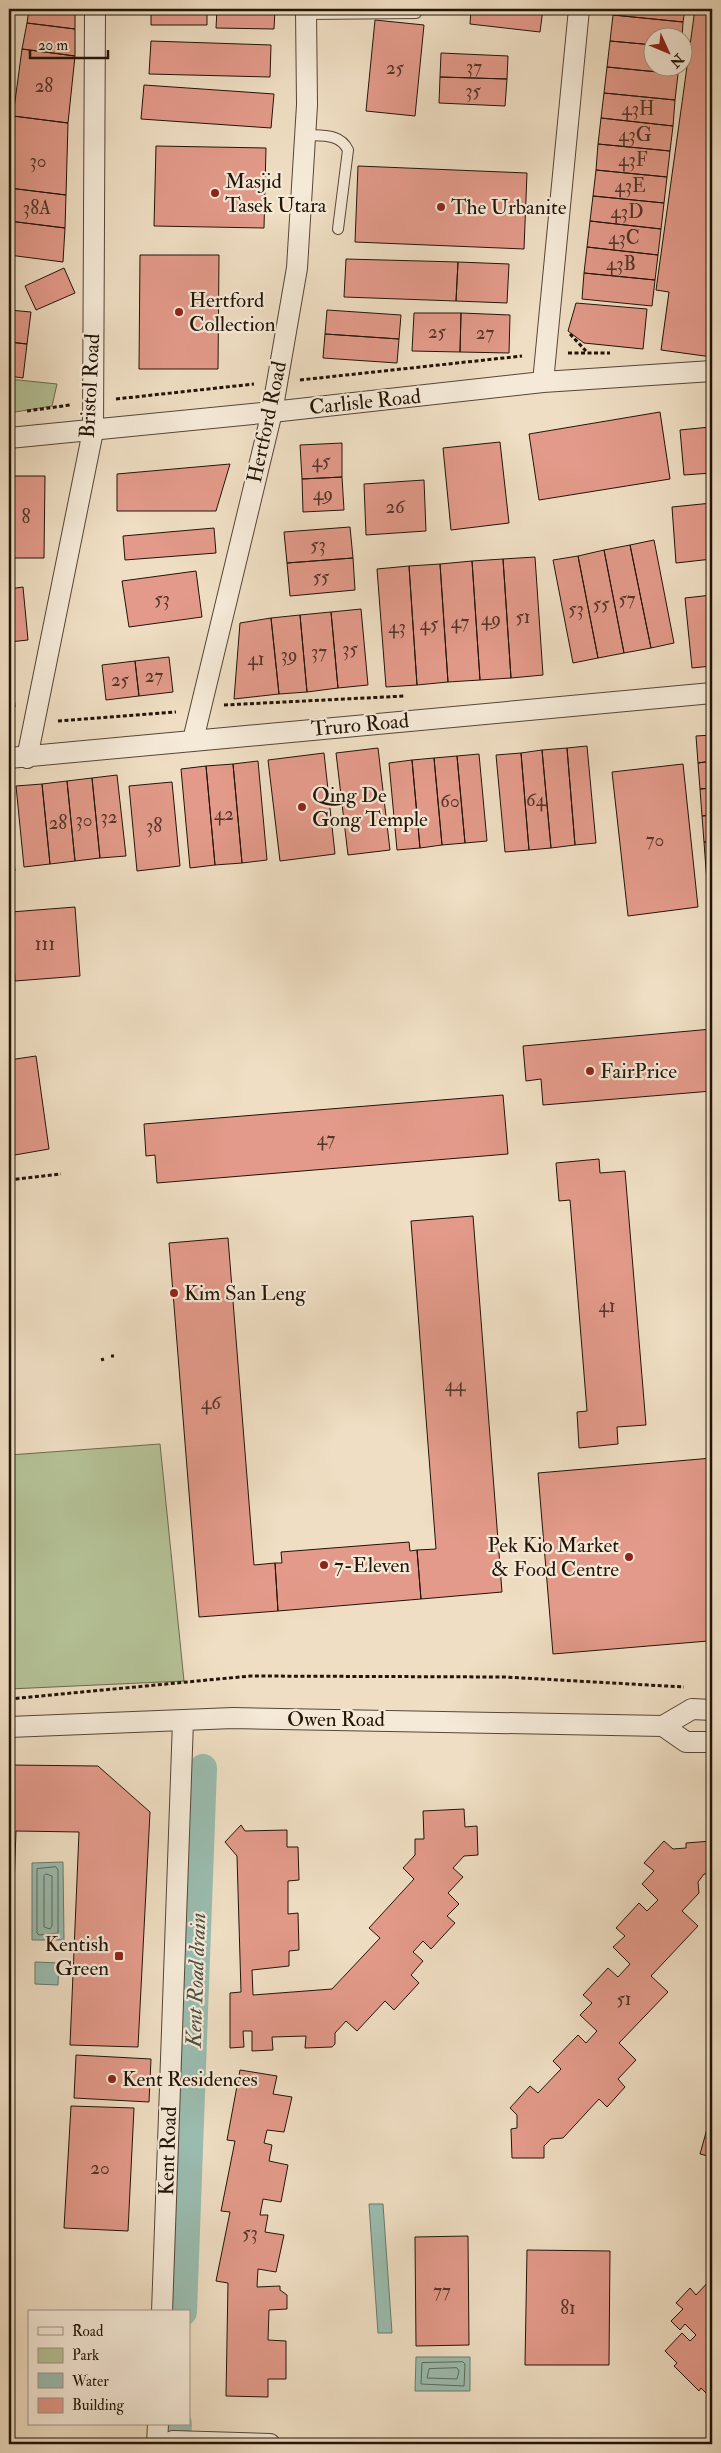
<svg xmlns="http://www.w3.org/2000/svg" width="721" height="2453" viewBox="0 0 721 2453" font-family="'IM FELL Double Pica',serif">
  <rect width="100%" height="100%" fill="#efdec3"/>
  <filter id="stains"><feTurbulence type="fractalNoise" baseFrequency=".004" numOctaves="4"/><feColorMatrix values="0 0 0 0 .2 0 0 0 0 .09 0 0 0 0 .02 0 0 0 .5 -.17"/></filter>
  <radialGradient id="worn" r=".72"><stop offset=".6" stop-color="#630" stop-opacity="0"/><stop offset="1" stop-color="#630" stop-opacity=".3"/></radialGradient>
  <path fill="#b5c297" stroke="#6c6b4f" d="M9,379l48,5 -5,22 -43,7z
    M160,1444l24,237 -175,8v-234z"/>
  <path fill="#9abcaf" stroke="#6a796c" d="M63,1862l1,78h-32v-77z
    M35,1962l24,1 -1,22 -23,-1z
    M369,2204h14l9,129h-14z
    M416,2357h54v34h-55z"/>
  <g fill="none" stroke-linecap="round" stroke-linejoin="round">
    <path stroke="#5e685b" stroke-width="1" d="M56,1867l2,3v63l-19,2 -2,-2v-64z
      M46,1874l6,2v50l-2,3 -6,-2v-51z
      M463,2362l2,2 -1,22 -43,-2 1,-21z
      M457,2368l2,3 -2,8 -30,-1 2,-9z"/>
    <path stroke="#9abcaf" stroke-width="28" d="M183,2312l20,-544
      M177,2444l1,-20"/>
  </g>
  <path fill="#e39a8a" stroke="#231407" d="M29,9h46v20l-48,-6z
    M151,9h56v16h-56z
    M217,9h58l-1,20 -58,-1z
    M471,9h72l-3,23 -70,-8z
    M614,9h71l-2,13 -70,-7z
    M695,9h17v348l-51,-7 8,-58 -13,-2z
    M613,15l70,7 -1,16h-28v7l-44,-4z
    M375,20l49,5 -9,91 -49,-5z
    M27,23l48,6v27l-53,-7z
    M151,41l120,4 -1,32 -121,-3z
    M610,41l44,4v23h25l-1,6 -71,-7z
    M22,49l53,7 -7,67 -55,-7z
    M441,53l67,3 -1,23 -67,-2z
    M607,67l71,7 -3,26 -71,-7z
    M440,77l67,2 -2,27 -66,-3z
    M144,85l130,9 -3,34 -130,-9z
    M604,93l71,7 -2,26 -72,-8z
    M13,116l55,7 -2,72 -57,-7v-54z
    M601,118l72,8 -3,25 -72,-7z
    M598,144l72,7 -3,26 -71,-7z
    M156,146l110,2 -2,80 -110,-2z
    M358,166l169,7 -3,76 -169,-7z
    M596,170l71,7 -3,26 -71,-7z
    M9,188l57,7 -1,33 -56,-7z
    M593,196l71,7 -3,26 -71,-8z
    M9,221l56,7 -2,34 -54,-7z
    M590,221l71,8 -3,26 -71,-8z
    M587,247l71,8 -3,25 -71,-7z
    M140,255h79l-1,114h-79z
    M346,259l112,3 -2,39 -112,-4z
    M458,262l51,2 -2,39 -51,-2z
    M64,268l11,25 -39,17 -11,-24z
    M584,273l71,7 -3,26 -70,-7z
    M576,303l71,6 -4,40 -59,-6 -16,-12z
    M9,310l22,2 -4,32 -18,-2z
    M327,310l74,5 -2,24 -74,-5z
    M414,313h47l-1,39 -48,-1z
    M461,313l49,2 -1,38 -49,-1z
    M325,334l74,5 -2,24 -74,-5z
    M9,342l18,2 -4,34 -14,-2z
    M660,412l10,67 -131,21 -10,-66z
    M710,427h2v46l-28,2 -4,-45z
    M500,442l9,81 -58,7 -8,-82z
    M342,443v34l-40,2 -2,-34z
    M230,464l-14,47h-99v-37z
    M9,476h36l-1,82h-35z
    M342,477l2,33 -41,2 -1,-33z
    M424,480l2,51 -60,4 -2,-51z
    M712,503v56l-36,4 -4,-56z
    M350,527l3,31 -66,5 -3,-31z
    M214,528l2,25 -91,7 -2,-24z
    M654,540l20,103 -23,5 -21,-103z
    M630,545l21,103 -27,5 -20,-103z
    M604,550l20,103 -26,5 -20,-102z
    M578,556l20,102 -25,5 -20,-103z
    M535,557l8,118 -32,3 -8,-119z
    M353,558l2,32 -65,6 -3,-33z
    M503,559l8,119 -31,2 -8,-119z
    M472,561l8,119 -32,2 -8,-118z
    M440,564l8,118 -31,3 -8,-119z
    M409,566l8,119 -31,2 -9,-118z
    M196,571l6,46 -73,10 -7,-46z
    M23,587l5,53 -19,2v-53z
    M712,595v71l-20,2 -7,-70z
    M361,609l7,76 -30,3 -7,-76z
    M331,612l7,76 -31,4 -7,-77z
    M300,615l7,77 -28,2 -8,-76z
    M271,618l8,76 -45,5 6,-76z
    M169,657l4,35 -34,4 -4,-35z
    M135,661l4,35 -33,4 -4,-35z
    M12,671l3,36 -6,1v-36z
    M712,735v26l-14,2 -2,-27z
    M587,746l9,97 -21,2 -8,-97z
    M378,748l12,102 -42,5 -12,-102z
    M567,748l8,97 -24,3 -9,-98z
    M542,750l9,98 -22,2 -8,-97z
    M324,753l11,101 -55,7 -12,-101z
    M521,753l8,97 -24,2 -9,-97z
    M479,754l8,87 -22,2 -8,-87z
    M457,756l8,87 -23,2 -8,-87z
    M434,758l8,87 -22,3 -8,-88z
    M412,760l8,88 -23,2 -8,-87z
    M258,761l9,99 -25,3 -9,-99z
    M712,761v27l-12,1 -2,-26z
    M233,764l9,99 -27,2 -9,-99z
    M683,764l15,143 -70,9 -16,-144z
    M206,766l9,99 -25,3 -9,-99z
    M117,775l9,81 -26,2 -8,-80z
    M92,778l8,80 -25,3 -8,-80z
    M67,781l8,80 -25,3 -8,-80z
    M172,782l8,84 -43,5 -8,-85z
    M42,784l8,80 -26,3 -8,-81z
    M712,788v27l-10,1 -2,-27z
    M712,815v27h-8l-2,-26z
    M9,822l6,49 -6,1z
    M704,842h8v26l-6,1z
    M712,868v27h-4l-2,-26z
    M708,895h4v27h-2z
    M75,907l5,69 -65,5 -4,-69z
    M712,1029v62l-169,14 -2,-26 -15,2 -3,-35z
    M36,1056l13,93 -40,7v-96z
    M503,1095l5,59 -351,29 -2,-28 -9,1 -2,-32z
    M599,1159l1,14 25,-2 21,254 -29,2 1,17 -39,4 -2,-36 10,-1 -17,-211 -11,1 -3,-38z
    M473,1216l29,376 -81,7 -4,-49 19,-1 -25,-328z
    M228,1238l26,327 21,-2 3,48 -79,6 -30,-374z
    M712,1458v195h-3l-1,-12 -155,13 -15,-181z
    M409,1542l1,9 7,-1 4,49 -143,12 -3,-48h7l-1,-11z
    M9,1765l89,1 52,46 -12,235 -68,-2 9,-213 -63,-1 -7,195z
    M464,1809l1,18 12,-1 1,29 -14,1 -11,12 10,9 -15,16 11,11 -12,12 8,7 -24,26 -8,-8 -10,11 10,9 -12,14 8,8 -25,27 -9,-9 -28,30 -11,-10 -11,12v11l-3,3 -27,1 1,-12 -34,1 1,13 -21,1v-20h-9l1,16 -14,1v-55l11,-1 -4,-136 -12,-14 16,-17 4,6 42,-1v17h11l1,33 -11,1v33l10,-1 1,37 -10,1v15l-37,4 1,25 79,-6 48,-51 -11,-10 45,-49 -11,-11 12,-13v-16h9l-1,-28z
    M664,1841l9,8 13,-1v-5l26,-2v33h-8l-6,8 1,11 -17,18 16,15 -47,50 17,16 -49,51 17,17 -18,19 7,8 -18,20 -8,-8 -36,39 -12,1 -7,7v12h-32l-1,-29 6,-1v-13l-7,-7 20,-22 8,7 23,-24 -8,-8 25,-26 8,8 11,-12 -17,-16 12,-12 -9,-8 25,-27 10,9 12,-13 -17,-17 12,-11 -9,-8 23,-25 8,8 11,-11 -16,-16 12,-13 -10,-8z
    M76,2055l75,4 -2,43 -75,-4z
    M240,2070l37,6 -4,18 19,3 -8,35 -17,-2 -3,13 8,2 -3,16 19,4 -7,37 -18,-3 -3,16h8l-3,17 19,3 -8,37 -18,-3 -1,18 23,-1v4l7,5v14l-18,1 -1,30 18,1v38h-18v18l-42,-1 2,-113 -12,-2 14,-69 -9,-1 14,-70 -8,-1z
    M71,2106l63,2 -6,123 -64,-3z
    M712,2111v46l-12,-3z
    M468,2236l1,109 -53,1 -1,-109z
    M527,2250l83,1 -1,114h-84z
    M712,2278v112l-4,5 -7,-7 -2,3 -25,-25 3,-3 -12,-12 17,-18 8,8 6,-6 -11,-11 -5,6 -9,-9 12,-12 -7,-6 14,-15 6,7z"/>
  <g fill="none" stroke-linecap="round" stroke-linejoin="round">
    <g stroke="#564636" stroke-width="12">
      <path id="service" d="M306,14l110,-1
        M305,135c17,1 35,-2 43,15l-10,79"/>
    </g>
    <g stroke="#564636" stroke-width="22">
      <path id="minor" d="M543,382l36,-373
        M9,438l263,-26 271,-30 169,-11
        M193,740l79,-328 25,-144 10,-163 -1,-96
        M9,758l703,-65
        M27,758l66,-327 2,-422
        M663,1726l23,16h26
        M9,1727l224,-9 430,8 29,-17 20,1
        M162,2312l21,-591
        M157,2444l1,-20
        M167,2444l6,-3 97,3"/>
    </g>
    <path stroke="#231407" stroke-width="3" stroke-dasharray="4 2.5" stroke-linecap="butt" d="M570,334l16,17
      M568,353h42
      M300,380l222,-24
      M116,399l138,-15
      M27,411l43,-6
      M224,705l181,-9
      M58,721l118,-9
      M9,1180l52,-6
      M111,1356h3
      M102,1358l1,3
      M9,1699l241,-23 255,1 179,10"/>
    <use href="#service" stroke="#f5ead8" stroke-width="10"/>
    <use href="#minor" stroke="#f5ead8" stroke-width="20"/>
  </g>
  <g fill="#8f2418" stroke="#f5ead8" stroke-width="2">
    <circle cx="215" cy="193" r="5"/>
    <circle cx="441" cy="207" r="5"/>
    <circle cx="179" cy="312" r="5"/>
    <circle cx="302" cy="807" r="5"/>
    <circle cx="590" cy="1071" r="5"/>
    <circle cx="174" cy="1293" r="5"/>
    <circle cx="629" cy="1557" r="5"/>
    <circle cx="324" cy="1565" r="5"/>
    <rect x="114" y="1951" width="10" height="10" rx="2.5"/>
    <circle cx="112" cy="2079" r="5"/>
  </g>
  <g text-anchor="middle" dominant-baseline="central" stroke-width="4.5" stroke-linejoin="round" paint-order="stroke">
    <g font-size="19" fill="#533628">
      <text x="474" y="67">37</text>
      <text x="395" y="68">25</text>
      <text x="44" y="86">28</text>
      <text x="473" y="91">35</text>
      <text x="638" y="109">43H</text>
      <text x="635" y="135">43G</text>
      <text x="633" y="160">43F</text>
      <text x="38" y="161">30</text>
      <text x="630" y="186">43E</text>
      <text x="37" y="208">38A</text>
      <text x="627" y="212">43D</text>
      <text x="624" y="238">43C</text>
      <text x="621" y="264">43B</text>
      <text x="437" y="332">25</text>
      <text x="485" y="333">27</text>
      <text x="321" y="461">45</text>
      <text x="323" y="494">49</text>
      <text x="395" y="507">26</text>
      <text x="26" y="517">8</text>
      <text x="318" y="545">53</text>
      <text x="321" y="577">55</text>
      <text x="162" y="599">53</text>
      <text x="627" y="599">57</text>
      <text x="601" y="604">55</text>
      <text x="576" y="609">53</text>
      <text x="523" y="617">51</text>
      <text x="491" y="619">49</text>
      <text x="460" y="622">47</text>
      <text x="429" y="624">45</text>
      <text x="397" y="627">43</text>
      <text x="350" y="649">35</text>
      <text x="319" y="652">37</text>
      <text x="289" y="655">39</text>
      <text x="256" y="659">41</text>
      <text x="154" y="676">27</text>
      <text x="120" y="680">25</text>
      <text x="536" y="800">64</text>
      <text x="450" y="801">60</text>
      <text x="224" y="814">42</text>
      <text x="109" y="817">32</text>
      <text x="84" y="820">30</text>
      <text x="58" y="823">28</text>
      <text x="154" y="826">38</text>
      <text x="655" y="840">70</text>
      <text x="45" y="944">111</text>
      <text x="326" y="1139">47</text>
      <text x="607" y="1306">41</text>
      <text x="455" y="1385">44</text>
      <text x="211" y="1403">46</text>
      <text x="624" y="1999">51</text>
      <text x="100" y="2168">20</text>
      <text x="250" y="2233">53</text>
      <text x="442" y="2291">77</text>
      <text x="568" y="2308">81</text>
    </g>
    <g font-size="21" fill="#231407" stroke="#f5ead8" text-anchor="start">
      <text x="225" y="181">Masjid<tspan x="225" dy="24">Tasek Utara</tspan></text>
      <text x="451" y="207">The Urbanite</text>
      <text x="189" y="300">Hertford<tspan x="189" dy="24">Collection</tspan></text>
      <text x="312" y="795">Qing De<tspan x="312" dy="24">Gong Temple</tspan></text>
      <text x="600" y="1071">FairPrice</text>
      <text x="184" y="1293">Kim San Leng</text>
      <text x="619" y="1545" text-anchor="end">Pek Kio Market<tspan x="619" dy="24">&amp; Food Centre</tspan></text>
      <text x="334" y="1565">7-Eleven</text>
      <text x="109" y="1944" text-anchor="end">Kentish<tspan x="109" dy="24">Green</tspan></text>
      <text x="122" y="2079">Kent Residences</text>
    </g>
    <g font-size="21" fill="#231407" stroke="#f5ead8">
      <text transform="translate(90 386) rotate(-87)">Bristol Road</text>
      <text transform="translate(365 402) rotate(-6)">Carlisle Road</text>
      <text transform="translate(267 422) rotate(-78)">Hertford Road</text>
      <text transform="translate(360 725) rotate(-5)">Truro Road</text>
      <text x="336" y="1719">Owen Road</text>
      <text transform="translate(168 2151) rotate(-88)">Kent Road</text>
    </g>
    <g font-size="22" font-style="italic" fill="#4d4f42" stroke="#f5ead8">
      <text transform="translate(196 1980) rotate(-88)">Kent Road drain</text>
    </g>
  </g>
  <rect width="721" height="2453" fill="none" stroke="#efdec3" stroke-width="30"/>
  <rect x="10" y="10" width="701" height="2433" fill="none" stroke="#231407" stroke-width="2.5"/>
  <rect x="15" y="15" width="691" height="2423" fill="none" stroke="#231407"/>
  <rect x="28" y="2310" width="162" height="115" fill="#f5ead8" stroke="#a19484"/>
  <rect x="38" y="2327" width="25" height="8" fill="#f5ead8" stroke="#a19484"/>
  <text x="72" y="2336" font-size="15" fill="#231407">Road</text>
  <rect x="38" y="2348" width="25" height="15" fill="#b5c297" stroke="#a19484"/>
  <text x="72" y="2360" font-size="15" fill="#231407">Park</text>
  <rect x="38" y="2373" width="25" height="15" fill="#9abcaf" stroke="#a19484"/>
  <text x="72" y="2386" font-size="15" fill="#231407">Water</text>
  <rect x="38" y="2398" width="25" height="15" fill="#e39a8a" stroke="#a19484"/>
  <text x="72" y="2410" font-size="15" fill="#231407">Building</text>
  <g transform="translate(668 52) rotate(134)"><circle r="24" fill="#f5ead8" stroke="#a19484"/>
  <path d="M0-4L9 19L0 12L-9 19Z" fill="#8f2418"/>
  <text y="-8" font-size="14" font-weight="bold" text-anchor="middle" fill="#231407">N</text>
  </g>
  <path d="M30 50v8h78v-8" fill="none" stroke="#231407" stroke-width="2.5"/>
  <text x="38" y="50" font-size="15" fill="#231407" stroke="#f5ead8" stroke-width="4" paint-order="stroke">20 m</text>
  <rect width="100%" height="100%" filter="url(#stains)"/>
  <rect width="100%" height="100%" fill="url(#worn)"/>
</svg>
